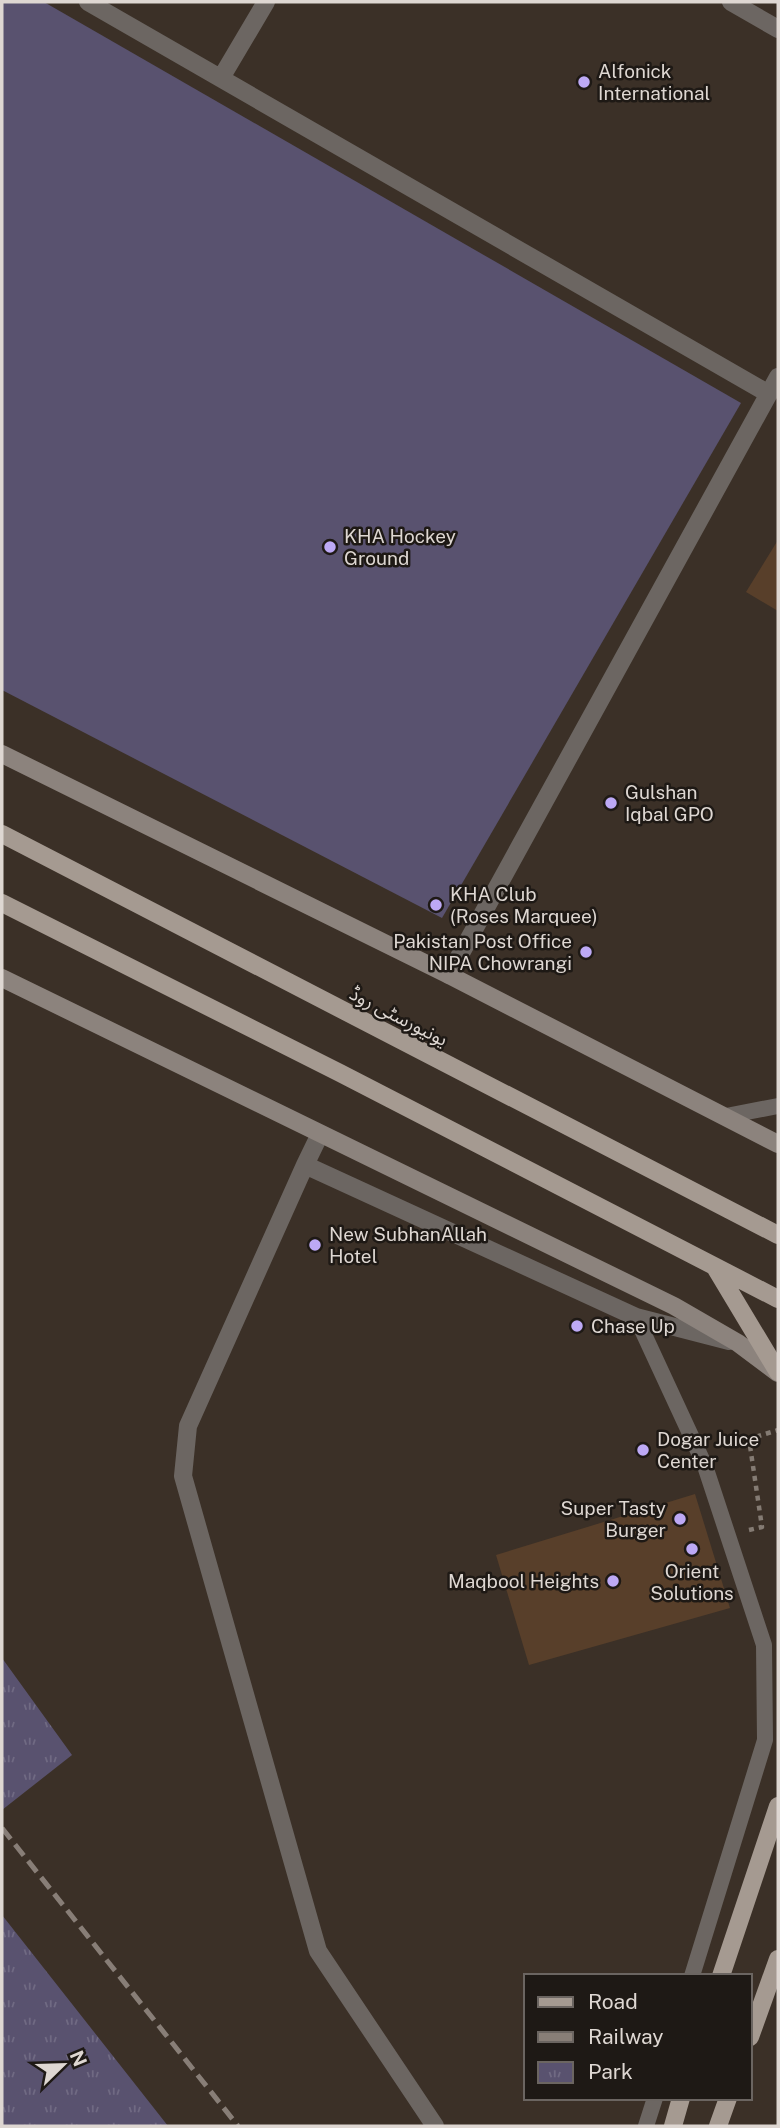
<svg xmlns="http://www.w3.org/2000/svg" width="780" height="2128" viewBox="0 0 780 2128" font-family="'Public Sans','Noto Sans Arabic',sans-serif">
  <defs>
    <pattern id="park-tufts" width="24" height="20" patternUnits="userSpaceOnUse" patternTransform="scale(1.75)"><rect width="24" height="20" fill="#59526f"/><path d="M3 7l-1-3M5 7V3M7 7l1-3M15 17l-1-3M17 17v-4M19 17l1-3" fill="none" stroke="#706a83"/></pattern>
  </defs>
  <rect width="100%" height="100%" fill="#3b3027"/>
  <path fill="url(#park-tufts)" d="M2,1658l70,97 -70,55z
    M2,1915l166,211h-166z"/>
  <path fill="#59526f" d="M2,2h42l697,401 -299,515 -440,-228z"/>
  <path fill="#583f2a" d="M778,540v71l-32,-19z
    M695,1494l35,114 -201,57 -33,-110z"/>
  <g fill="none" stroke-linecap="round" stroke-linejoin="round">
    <path stroke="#847b73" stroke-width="4.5" stroke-dasharray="5 5" stroke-linecap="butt" d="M749,1530l13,-3 -13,-88 29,-9"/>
    <path stroke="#6c6662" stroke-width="16" d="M726,1116l52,-10
      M636,1317l69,149 59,179 1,95 -73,236
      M646,2126l9,-28"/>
    <path stroke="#6c6662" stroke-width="18" d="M88,2l681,392
      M731,2l47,27
      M221,78l45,-76
      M449,975l329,-598
      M305,1165l15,-31
      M435,2126l-117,-175 -135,-475 5,-50 117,-261 331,152 93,24"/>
    <path stroke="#8c837d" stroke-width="18" d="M2,754l447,221 329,169
      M2,978l672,328 64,37 40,30"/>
    <path stroke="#a59a91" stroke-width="18" d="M2,834l776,401
      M2,903l338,170 438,226
      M715,1267l63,105
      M721,1976l57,-170
      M750,2037l28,-78
      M673,2126l8,-28
      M718,2126l10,-28"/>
    <path stroke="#887e77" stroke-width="5" stroke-dasharray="14 7" stroke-linecap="butt" d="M2,1828l236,298"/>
  </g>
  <g fill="#bda9f5" stroke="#1e1915" stroke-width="2.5">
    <circle cx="584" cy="82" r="7"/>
    <circle cx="330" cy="547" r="7"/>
    <circle cx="611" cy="803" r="7"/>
    <circle cx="436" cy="905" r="7"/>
    <circle cx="586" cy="952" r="7"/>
    <circle cx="315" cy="1245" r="7"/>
    <circle cx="577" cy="1326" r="7"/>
    <circle cx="643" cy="1450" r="7"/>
    <circle cx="680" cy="1519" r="7"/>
    <circle cx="692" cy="1549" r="7"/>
    <circle cx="613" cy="1581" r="7"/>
  </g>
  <g text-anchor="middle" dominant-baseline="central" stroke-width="5" stroke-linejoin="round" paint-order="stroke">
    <g font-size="19" fill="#ded7d2" stroke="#1e1915" text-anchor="start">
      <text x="598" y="71">Alfonick<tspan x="598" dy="22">International</tspan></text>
      <text x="344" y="536">KHA Hockey<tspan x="344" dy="22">Ground</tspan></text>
      <text x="625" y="792">Gulshan<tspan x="625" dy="22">Iqbal GPO</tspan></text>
      <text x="450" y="894">KHA Club<tspan x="450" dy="22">(Roses Marquee)</tspan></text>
      <text x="572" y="941" text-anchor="end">Pakistan Post Office<tspan x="572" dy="22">NIPA Chowrangi</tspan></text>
      <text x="329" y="1234">New SubhanAllah<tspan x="329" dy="22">Hotel</tspan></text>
      <text x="591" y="1326">Chase Up</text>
      <text x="657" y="1439">Dogar Juice<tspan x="657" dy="22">Center</tspan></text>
      <text x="666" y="1508" text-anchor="end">Super Tasty<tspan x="666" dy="22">Burger</tspan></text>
      <text x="692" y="1571" text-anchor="middle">Orient<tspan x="692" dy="22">Solutions</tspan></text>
      <text x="599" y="1581" text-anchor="end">Maqbool Heights</text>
    </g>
    <g font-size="19" fill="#ded7d2" stroke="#1e1915">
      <text transform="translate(399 1016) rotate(27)">یونیورسٹی روڈ</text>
    </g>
  </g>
  <rect width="780" height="2128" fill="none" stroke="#ded7d2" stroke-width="7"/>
  <rect x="524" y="1974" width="228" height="126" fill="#1e1915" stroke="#6b6561" stroke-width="2"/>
  <rect x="538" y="1997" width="35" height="10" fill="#a59a91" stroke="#6b6561" stroke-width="2"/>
  <text x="588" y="2009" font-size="21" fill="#ded7d2">Road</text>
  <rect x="538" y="2032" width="35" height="10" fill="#887e77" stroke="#6b6561" stroke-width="2"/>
  <text x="588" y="2044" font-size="21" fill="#ded7d2">Railway</text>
  <rect x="538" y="2062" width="35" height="21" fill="url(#park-tufts)" stroke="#6b6561" stroke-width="2"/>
  <text x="588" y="2079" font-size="21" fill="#ded7d2">Park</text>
  <g transform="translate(63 2065) rotate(67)" stroke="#1e1915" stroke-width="5" paint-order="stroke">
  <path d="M0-5L12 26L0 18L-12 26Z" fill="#ded7d2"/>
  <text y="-10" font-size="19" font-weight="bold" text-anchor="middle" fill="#ded7d2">N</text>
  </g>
</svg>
